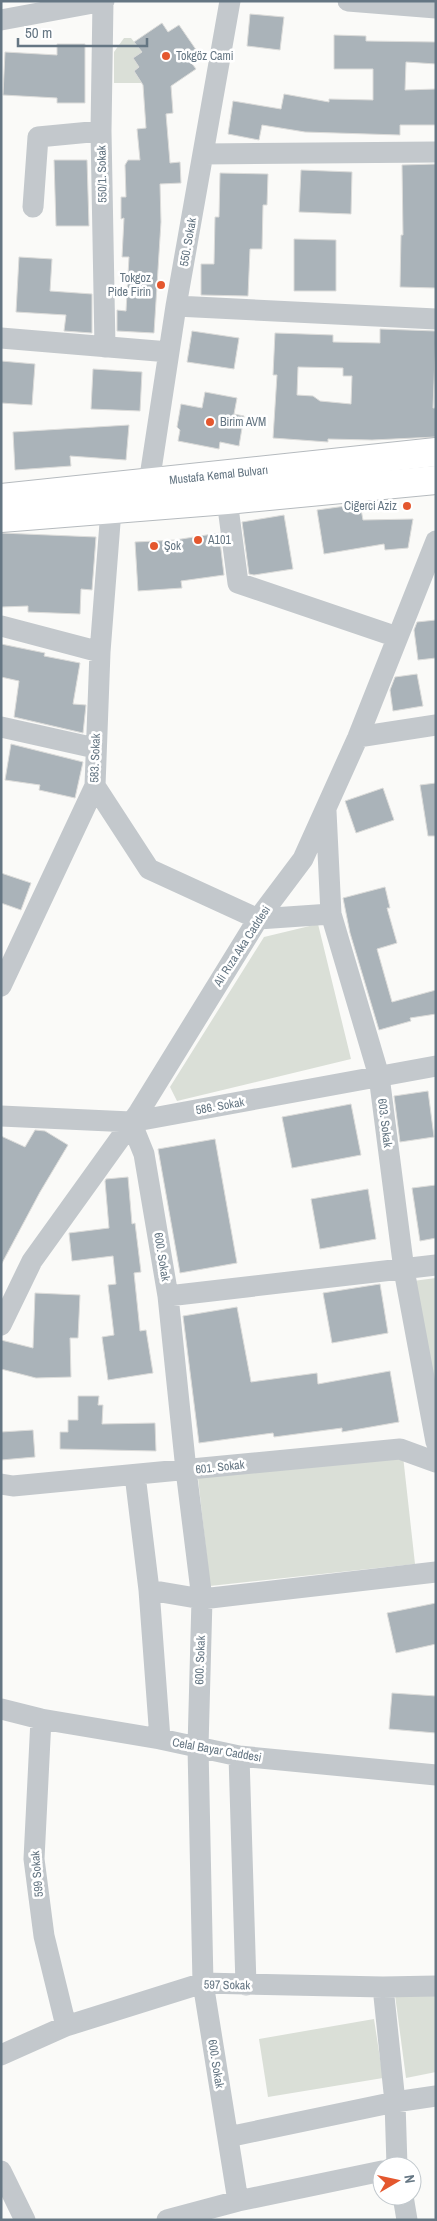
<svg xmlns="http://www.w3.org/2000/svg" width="437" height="2221" viewBox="0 0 437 2221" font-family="'Archivo Narrow',sans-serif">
  <rect width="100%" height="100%" fill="#fafaf8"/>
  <path fill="#dadfd7" d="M124,38h7l11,14 -3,15 -5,4 8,12h-28v-31z
    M318,924l33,135 -174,42 -7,-14 94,-150z
    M436,1278v140l-23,-137z
    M403,1456l12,108 -205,22 -12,-108z
    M436,1994v78l-30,6 -11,-83z
    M374,2019l9,59 -115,19 -9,-58z"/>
  <path fill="#aab3b9" stroke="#dcdcda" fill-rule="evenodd" d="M250,14l34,3 -4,33 -33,-4z
    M162,23l6,9 11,-7 20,29 -9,7 6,8 -25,17 2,27 -7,1 4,49 10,-1 1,21 -21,1 1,38 -7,111 -37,-2v-21l9,1 3,-54h-7l2,-39 -3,1v-22h5l-1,-32 3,-5h12l-3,-31 9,-1 -3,-43 -9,-14 5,-4 -6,-9 9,-6 -8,-10z
    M334,35l32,1v5l70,1v22l-30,-2 -1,28 31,-1v36h-36v10l-95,-3 -43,-7 -3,15 -31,-6 5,-33 48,8 3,-15 45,8v-3l44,1v-31h-39z
    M57,44h28v59h-28v-5l-54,-3 2,-43 52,3z
    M54,160h33l2,66h-33z
    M436,164v124l-36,-1 1,-52h2l-1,-70z
    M301,170l51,2 -1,42 -52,-2z
    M220,173l48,1 -1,31h-4l-1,44h-12l-2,47 -47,-1v-31h13l1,-47h4z
    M294,239l42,1v51h-42z
    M19,257l33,2 -2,32 42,3v39l-28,-2 2,-16 -50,-3z
    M380,329l56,2 -3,77h3v29l-64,3 -44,-1v3l-55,-4 4,-63h-4l2,-42 58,2v7l47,1zM298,367l45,1v8h9l-1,28 -31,-3 -7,-5 -16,-1z
    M192,331l47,7 -5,31 -47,-7z
    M1,361l34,3 -3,41 -31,-2z
    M93,369l49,3 -2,39 -49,-2z
    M205,392l32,6 -3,16 10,2 -5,30 -19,-4 -1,7 -41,-8 2,-11 -3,-3 4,-23 21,4z
    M129,425l-3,35 -56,-4 1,10 -56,4 -2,-38z
    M360,504l3,16 50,-1 -5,29 -23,2 -1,-6 -60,10 -7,-44z
    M284,515l9,54 -39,6 -5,-1 -7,-52z
    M1,533l95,4 -4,53 -11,-1 -1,25 -52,-2v-6l-27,1z
    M219,533l5,42 -43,6 1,7 -44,3 -3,-49 40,-2z
    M436,620v38l-18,2 -4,-30 3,-8z
    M1,644l44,9 -1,3 36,7 -7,41 13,1 -3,28 -69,-16 5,-36 -18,-4z
    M417,674l6,32 -30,5 -3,-21 5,-13z
    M11,744l72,18 -8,36 -36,-8 1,-5 -35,-5z
    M436,783v53h-8l-8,-51z
    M383,788l11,32 -38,13 -11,-32z
    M1,873l30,10 -10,27 -20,-7z
    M385,887l5,21h-3l10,35 -20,6 15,53 44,-12v24l-26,4 1,3 -32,9 -29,-97 -7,-35z
    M428,1091l6,46 -34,5 -6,-46z
    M351,1104l10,51 -69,13 -10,-51z
    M35,1130l10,1 23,14 -28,47 -39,73v-129l24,11z
    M215,1139l22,124 -57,10 -22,-124z
    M128,1177l4,47 3,-1 6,49 -7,1 6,58 6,-1 7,43 -45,7 -6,-43 12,-2 -6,-50 8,-1 -3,-28 -41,5 -3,-28 40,-5 -4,-47 1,-2z
    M436,1185v53l-16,3 -8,-53z
    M368,1189l8,50 -56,10 -9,-50z
    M380,1284l8,49 -56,10 -9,-50z
    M35,1293l45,2 -2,43h-8l1,39 -35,1 -35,-9v-29l32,8z
    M237,1307l14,75 66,-9 1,11 72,-13 9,51 -57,10v-4l-68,9 -1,-4 -74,10 -16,-127z
    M78,1396h21l-1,9h5l-1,19 53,-1 1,28 -96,-2v-17h8v-12h10z
    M33,1430l2,27 -34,3v-28z
    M436,1603v41l-40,9 -9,-40z
    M392,1693l44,3v37l-47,-4z"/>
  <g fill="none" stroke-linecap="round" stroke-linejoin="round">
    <g stroke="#b5babe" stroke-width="30">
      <g id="major">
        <path id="s1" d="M1,498l435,-46"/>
        <path d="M1,518l226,-18 209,-20"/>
      </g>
    </g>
    <path stroke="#c3c8cc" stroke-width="21" d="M103,1l-2,130 4,216
      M348,1l88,7
      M1,20l103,-19
      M204,154l232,-2
      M33,207l5,-70 63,-6
      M176,306l260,13
      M1,338l168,14
      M149,483l27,-177 54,-305
      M227,500l11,83 159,54
      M1,626l99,26
      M1,727l94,21
      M358,737l78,-12
      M95,786l54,83 109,50 73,-5
      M326,811l5,103 48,162 25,194 32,172
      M1,986l94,-200 5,-134 11,-142
      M1,1116l130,6 305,-56
      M131,1122l13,32 24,142 18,174 16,129 -4,148 5,236 35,218
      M168,1296l268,-31
      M1,1325l31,-64 107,-149 119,-193 45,-60 55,-122 78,-196
      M135,1475l14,115 11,149
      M1,1484l12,2 387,-37 36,13
      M149,1590l53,9 234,-27
      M1,1709l40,10 119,20 79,17 197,19
      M41,1719l-7,140 10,77 22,90
      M239,1756l7,229
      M383,1987l12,115 2,64
      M1,2055l65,-29 137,-43 180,4 53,-1
      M228,2137l167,-35 41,-6
      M1,2171l24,49
      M403,2196l4,24
      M167,2220l71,-19 144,-30"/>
    <use href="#major" stroke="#fff" stroke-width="28"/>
  </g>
  <g fill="#e4572e" stroke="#fff" stroke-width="2">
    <circle cx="166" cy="56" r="5"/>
    <circle cx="161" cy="285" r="5"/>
    <circle cx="210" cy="422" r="5"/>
    <circle cx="407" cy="506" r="5"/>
    <circle cx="198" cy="540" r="5"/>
    <circle cx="154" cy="546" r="5"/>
  </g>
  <g text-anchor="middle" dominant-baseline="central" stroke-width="5" stroke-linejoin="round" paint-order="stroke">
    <g font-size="12" fill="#657683" stroke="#fff" text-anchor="start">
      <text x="176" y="56">Tokgöz Cami</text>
      <text x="151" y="278" text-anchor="end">Tokgoz<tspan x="151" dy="14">Pide Firin</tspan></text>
      <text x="220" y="422">Birim AVM</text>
      <text x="397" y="506" text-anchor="end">Ciğerci Aziz</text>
      <text x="208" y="540">A101</text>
      <text x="164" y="546">Şok</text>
    </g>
    <g font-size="12" fill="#657683" stroke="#fff">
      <text transform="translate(102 174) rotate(-91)">550/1. Sokak</text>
      <text transform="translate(188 242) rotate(-80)">550. Sokak</text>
      <text stroke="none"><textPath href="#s1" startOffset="219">Mustafa Kemal Bulvarı</textPath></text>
      <text transform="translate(95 758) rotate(-88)">583. Sokak</text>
      <text transform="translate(242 946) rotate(-57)">Ali Rıza Aka Caddesi</text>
      <text transform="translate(220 1106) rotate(-10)">586. Sokak</text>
      <text transform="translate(385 1123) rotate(83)">603. Sokak</text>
      <text transform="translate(162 1257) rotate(81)">600. Sokak</text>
      <text transform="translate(220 1467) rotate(-6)">601. Sokak</text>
      <text transform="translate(200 1660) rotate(-88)">600. Sokak</text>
      <text transform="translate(217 1750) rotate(10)">Celal Bayar Caddesi</text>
      <text transform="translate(37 1874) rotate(-95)">599 Sokak</text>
      <text transform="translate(227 1985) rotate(1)">597 Sokak</text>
      <text transform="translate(216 2064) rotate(81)">600. Sokak</text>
    </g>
  </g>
  <rect width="437" height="2221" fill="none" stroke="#657683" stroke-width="5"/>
  <g transform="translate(397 2181) rotate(81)"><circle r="24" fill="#ffffff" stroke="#c1c8cd"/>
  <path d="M0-4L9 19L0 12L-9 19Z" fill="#e4572e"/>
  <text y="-8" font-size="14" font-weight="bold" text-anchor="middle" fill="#657683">N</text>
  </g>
  <path d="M18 38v8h129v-8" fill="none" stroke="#657683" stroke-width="2.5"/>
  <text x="25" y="38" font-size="15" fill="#657683" stroke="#ffffff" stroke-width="4" paint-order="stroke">50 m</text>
</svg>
